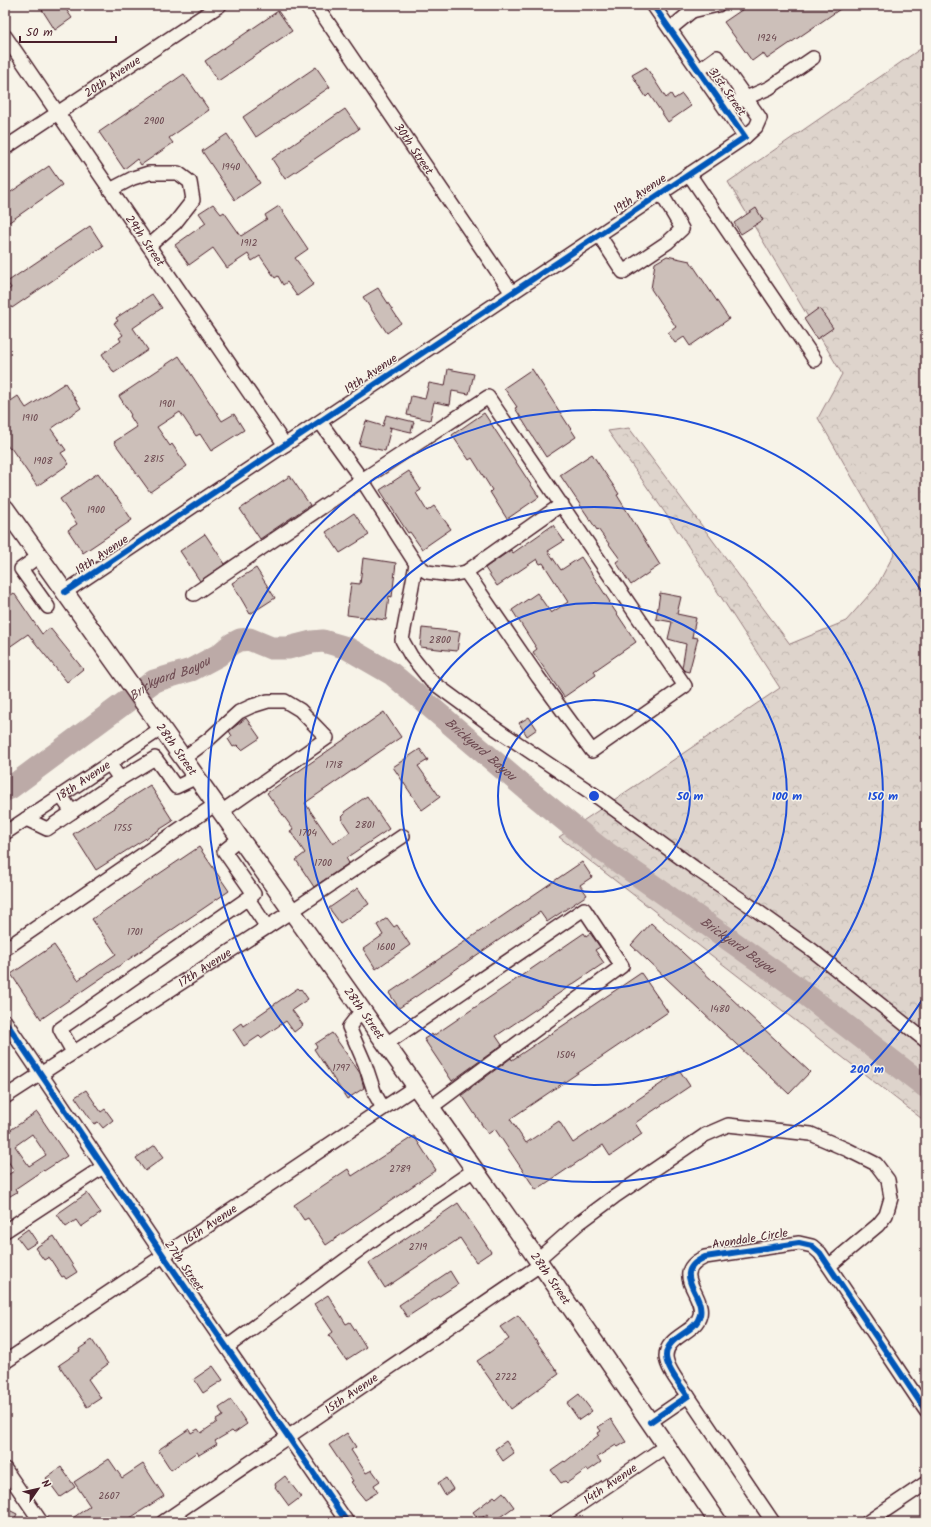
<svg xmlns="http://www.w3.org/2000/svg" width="931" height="1527" viewBox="0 0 931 1527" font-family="Kalam,sans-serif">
  <defs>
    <pattern id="forest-crowns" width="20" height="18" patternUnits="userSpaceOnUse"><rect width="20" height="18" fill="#ded4cc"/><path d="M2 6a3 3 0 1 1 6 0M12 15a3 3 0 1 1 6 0" fill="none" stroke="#c0b6af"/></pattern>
  </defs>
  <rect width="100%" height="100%" fill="#f7f3e8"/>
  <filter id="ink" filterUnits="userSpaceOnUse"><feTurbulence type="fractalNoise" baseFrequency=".025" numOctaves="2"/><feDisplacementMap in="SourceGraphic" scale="8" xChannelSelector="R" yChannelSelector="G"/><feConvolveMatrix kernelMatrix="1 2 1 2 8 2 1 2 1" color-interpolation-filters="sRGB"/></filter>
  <g filter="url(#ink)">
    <path fill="url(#forest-crowns)" stroke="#947a7c" d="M926,45v1077l-367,-285 221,-149 -96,-148 -76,-109 21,-3 161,216 56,-23 31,-35 18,-34 -77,-134 24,-44 -114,-192z"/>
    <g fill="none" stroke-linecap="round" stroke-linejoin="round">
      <path stroke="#bcaaa7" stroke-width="23" id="s1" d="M5,790l5,-2 144,-107 37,-11 28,-15 13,-11 8,-4 9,-1 22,9h17l24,-6 11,-1 24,7 45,26 131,112 75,61 198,140 130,100"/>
    </g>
    <path fill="#ccbfb9" stroke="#4a1f2b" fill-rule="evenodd" d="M39,5h24l9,13 -17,12z
      M749,5h97l-79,54 -4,-6 -11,8 -28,-39z
      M278,11l14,20 -74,50 -13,-20z
      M316,67l14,20 -74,50 -13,-20z
      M646,67l20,31 5,-4 3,5 8,-5 9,12 -23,16 -19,-28 -3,3 -14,-22z
      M184,74l25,36 -40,28 4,5 -32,22 -4,-6 -13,10 -25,-37z
      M345,109l14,20 -74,50 -13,-20z
      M227,134l33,49 -25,17 -33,-49z
      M49,166l13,19 -57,40v-29z
      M213,204l8,10 3,-2 17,24 26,-17 -2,-4 14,-9 29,43 -13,9 19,26 -17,12 -10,-14 -4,3 -5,-9 -3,2 -15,-22 -8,5 -4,-7 -21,14 -14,-20 -24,17 -14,-20 31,-22 -7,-10z
      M756,208l7,12 -22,14 -7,-11z
      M90,226l13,20 -91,62 -7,-10v-6l6,-4 -4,-6z
      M667,256l23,5 39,58 -39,27 -6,-9 -9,6 -7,-10 8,-6 -25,-38 4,-26z
      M378,288l23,35 -14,10 -24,-36z
      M152,294l10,14 -29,20 15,22 -34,23 -12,-19 19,-13 -2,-3 4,-3 -9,-12 4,-2 -2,-3z
      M819,308l14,20 -16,11 -13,-20z
      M179,356l43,65 12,-7 10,16 -33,21 -11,-17 -4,2 -16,-24 -23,15 13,19 2,-2 15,22 -37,26 -36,-50 23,-15 -7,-11 1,-1 -12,-19z
      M448,369l26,5 -5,20 -17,-3 -2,14 -16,-3 -4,18 -23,-5 4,-19 14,3 4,-16 16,3z
      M532,369l44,68 -30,20 -18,-28 -13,-21 2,-1 -13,-19z
      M65,383l16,25 -30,21 15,21 -5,3 8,11 -32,22 -26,-38 -1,1 -5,-6v-38l13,-9 8,12z
      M484,413l55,84 -32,22 -17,-27 2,-2 -20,-32 -3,2 -17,-25z
      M386,415l28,7 -3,10 -22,-5 2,1 -6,23 -26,-6 7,-24 17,5z
      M592,454l27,40 -2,1 43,70 -29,20 -15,-23 4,-3 -22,-30 -1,1 -37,-55z
      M409,471l12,19 -5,3 11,18 7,-5 17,23 -29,20 -12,-17 -2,1 -28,-43z
      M98,473l17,24 1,-1 16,24 -49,33 -15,-23 9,-6 -17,-25z
      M290,476l20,29 -50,34 -20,-30z
      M354,513l15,22 -29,18 -14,-21z
      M553,525l11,16 -16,10 13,19 20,-13 29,45h-1l27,40 -42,29 2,4 -32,22 -31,-45 4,-3 -25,-39 25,-17 14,20 17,-11 -25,-39 -3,1 -3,-5 -40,27 -12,-18 26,-18 2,3z
      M205,534l20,30 -25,17 -20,-30z
      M363,558l33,5 -4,34 -3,-1 -3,24 -39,-5 4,-32 9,1z
      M256,568l19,30 -25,16 -18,-31z
      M14,593l28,41 8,-6 33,41 -16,13 -39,-48 -23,16v-51z
      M660,593l21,4 -4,17 19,4 -4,19 6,1 -9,34 -4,-1 -3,-3 4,-24 -18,-5 4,-17 -16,-3z
      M422,628l38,4 -3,19 -37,-4z
      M384,712l17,25 -96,66 28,41 17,-12 -8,-12 1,-1 -1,-2 3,-3 -1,-2 23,-16 22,33 -43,29 3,5 -35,24 -18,-27 9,-7 -15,-22 3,-2 -26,-36z
      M529,717l8,12 -10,7 -8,-13z
      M246,718l14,20 -18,12 -5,-5 -4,2 -5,-8 4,-3 -3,-5z
      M420,749l8,11 -10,6 22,31 -18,13 -29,-43z
      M150,785l23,36 -77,49 -23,-36z
      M199,847l30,44 -188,128 -30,-45 43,-29 24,35 38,-26 -24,-35z
      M582,862l10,15 -12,8 7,10 -40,27 -7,-10 -141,96 -10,-15z
      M358,888l11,16 -29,19 -11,-15z
      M387,918l7,9 3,-2 13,20 -34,24 -13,-20 20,-14 -6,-10z
      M651,923l159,149 -21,22 -158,-149z
      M584,933l2,3 4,-3 10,14 -5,3 9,13 -108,73 6,9 -50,36 -28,-42 8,-5 1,2z
      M641,973l27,39 -158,107 16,24 33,-22 14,22 107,-72 10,15 -55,37 7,11 -32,22 -7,-11 -67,45 -41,-61 -7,5 -26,-39 49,-37 1,2z
      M298,988l2,2 1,-1 7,10 -16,11 11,15 -9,7 -8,-11 -25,17 -2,-2 -15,10 -11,-17 8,-6 2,3z
      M332,1033l28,40 4,15 -17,11 -33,-50 3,-2 -2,-3z
      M86,1090l15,22 4,-3 8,11 -10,8 -5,-6 -4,2 -19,-27z
      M37,1112l30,44 -23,15 -1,-1 -28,19 2,3 -12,7v-24l1,1 8,-5 -9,-15v-25l1,2zM32,1134l14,21 -17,11 -14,-20z
      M414,1136l22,34 -110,75 -18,-27 -4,2 -10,-15 54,-36 4,7z
      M155,1145l9,12 -19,14 -9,-13z
      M87,1193l14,20 -20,14 -5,-7 -10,7 -9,-13z
      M458,1203l33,49 -15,10 -16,-24 -75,50 -16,-25z
      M28,1229l9,13 -11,7 -9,-12z
      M54,1236l23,36 -11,7 -2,-3 -2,1 -13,-20 -5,3 -9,-12z
      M450,1271l8,13 -51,33 -8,-12z
      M328,1295l18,29 4,-2 16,25 -20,13 -17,-25 4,-3 -19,-28z
      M518,1315l41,59 -48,35 -34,-48 32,-22 -9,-12z
      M92,1340l16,24 -20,15 13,19 -14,9 -28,-42 21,-14 -1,-2z
      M213,1366l10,14 -20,13 -9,-14z
      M579,1394l13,17 -13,9 -12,-17z
      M231,1400l16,24 -13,9 -2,-2 -17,10 2,3 -18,11 -2,-3 -26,18 -13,-20 31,-21 2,4 7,-4 3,4 16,-11 -1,-2 7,-4 -4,-8z
      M611,1419l15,23 -8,5 -2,-2 -19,12 4,5 -13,9 -1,-2 -20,14 -2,-2 -4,2 -10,-13 13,-9 1,1 34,-27 -1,-2 3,-2 -3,-4z
      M347,1433l9,14 -5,3 15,23 6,-3 8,11 -6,4 4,7 -13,8 -14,-18 2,-1 -24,-36z
      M506,1441l8,12 -11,8 -8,-12z
      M109,1459l13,19 21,-14 21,32 -40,26h-57l23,-16 -16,-24z
      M61,1467l14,20 -15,10 -14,-19z
      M285,1476l16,21 -12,9 -14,-19 1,-1 -1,-2z
      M446,1478l7,11 -8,6 -7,-12z
      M503,1492l11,15 -21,15 -6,-8 -8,6 -6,-8 21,-16 2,2z
      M5,1508l12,6 -4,8h-8z"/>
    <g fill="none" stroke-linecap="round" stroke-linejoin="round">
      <g stroke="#4a1f2b" stroke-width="16">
        <g id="minor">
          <path id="s2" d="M316,5l196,288"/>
          <path d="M692,11l26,-6"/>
          <path d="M670,29l22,-18 -4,-6"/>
          <path id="s3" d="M5,36l280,409"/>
          <path d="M699,70l18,-13 43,61 -4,9 -11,10"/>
          <path d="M725,107l44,-19 44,-30"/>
          <path id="s4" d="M5,148l215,-143"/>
          <path d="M689,174l126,186"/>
          <path d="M110,190l23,-12 16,-5h29l12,9 3,18 -18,23 -26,23"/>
          <path d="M599,235l24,37 45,-30 14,-13 -21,-36"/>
          <path d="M320,422l42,58 54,84 -14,76 9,16 20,25 64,47 104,70 97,71 53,36 63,45 114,91"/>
          <path d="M39,556l-18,13 27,38"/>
          <path d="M416,564l11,8 24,3 15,-3"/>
          <path d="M65,592l680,-455 -92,-132"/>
          <path d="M194,594l168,-114 126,-83 197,289 -93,65 -54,-74 -72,-105 96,-68"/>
          <path d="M184,758l24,-18 31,-28 13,-6 16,-5h17l15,9 27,28 -106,74"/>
          <path d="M109,763l11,16 35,-21 21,29 21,-10"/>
          <path d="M61,796l11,16 48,-33"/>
          <path d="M26,819l21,10 25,-17"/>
          <path id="s5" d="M5,833l157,-105"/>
          <path d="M248,899l19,28"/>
          <path d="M5,949l211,-145"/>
          <path d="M362,1010l-13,17 16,37 10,30 8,14"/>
          <path d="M5,1021l158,234 184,267"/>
          <path d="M386,1044l198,-135 38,57 -192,142"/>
          <path d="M73,1052l-13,-23 194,-135 -30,-43 16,-13"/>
          <path id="s6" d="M5,1097l287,-186 111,-75"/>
          <path d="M5,1231l98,-64"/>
          <path d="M537,1260l42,-37 35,-26 91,-62 23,-10 83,9 37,16 28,14 12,16 3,18 -5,17 -8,10 -49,41"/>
          <path d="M227,1347l155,-114 92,-63"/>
          <path id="s7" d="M5,1362l410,-275"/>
          <path d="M688,1396l85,126"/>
          <path d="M650,1422l38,-26c-7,-10 -22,-28 -22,-40 0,-20 30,-23 34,-41 5,-22 -31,-41 5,-58l94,-14 13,3 8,7 106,158"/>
          <path d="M5,1469l36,53"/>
          <path id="s8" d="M163,1522l377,-257"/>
          <path id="s9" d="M554,1522l112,-76"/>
          <path d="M868,1522l58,-39"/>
        </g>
      </g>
      <g stroke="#4a1f2b" stroke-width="20">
        <g id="major">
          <path id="s10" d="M5,508c239,337 481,672 713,1014"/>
        </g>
      </g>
      <use href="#minor" stroke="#f7f3e8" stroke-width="13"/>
      <use href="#major" stroke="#f7f3e8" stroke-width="17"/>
      <g stroke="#f7f3e8" stroke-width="8">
        <path id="cycleway" d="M65,592l680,-455 -92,-132
          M5,1021l158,234 184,267
          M650,1422l38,-26c-7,-10 -22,-28 -22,-40 0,-20 30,-23 34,-41 5,-22 -31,-41 5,-58l94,-14 13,3 8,7 106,158"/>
      </g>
      <use href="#cycleway" stroke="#0057b8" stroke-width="6"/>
    </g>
  </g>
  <g fill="none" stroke="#1d4ed8" stroke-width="2">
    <circle cx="594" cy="796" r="96"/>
    <circle cx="594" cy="796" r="193"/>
    <circle cx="594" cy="796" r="289"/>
    <path d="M925 995A386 386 0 1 1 925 597"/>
  </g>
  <g text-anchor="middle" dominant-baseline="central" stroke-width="3" stroke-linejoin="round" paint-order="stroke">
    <g font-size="10" fill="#6a474e">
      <text x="767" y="38">1924</text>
      <text x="154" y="121">2900</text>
      <text x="231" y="167">1940</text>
      <text x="249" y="243">1912</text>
      <text x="167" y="404">1901</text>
      <text x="30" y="418">1910</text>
      <text x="154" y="459">2815</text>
      <text x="43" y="461">1908</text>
      <text x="96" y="510">1900</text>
      <text x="440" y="640">2800</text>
      <text x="334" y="765">1718</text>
      <text x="365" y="825">2801</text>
      <text x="123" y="828">1755</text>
      <text x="308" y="833">1704</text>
      <text x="323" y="863">1700</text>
      <text x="135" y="932">1701</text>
      <text x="386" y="947">1600</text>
      <text x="720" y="1009">1480</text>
      <text x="566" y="1055">1504</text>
      <text x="341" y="1068">1797</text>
      <text x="400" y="1169">2789</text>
      <text x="418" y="1247">2719</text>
      <text x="506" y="1377">2722</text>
      <text x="109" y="1496">2607</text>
    </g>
    <g font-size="12" fill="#4a1f2b" stroke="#f7f3e8">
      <text stroke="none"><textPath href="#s4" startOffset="129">20th Avenue</textPath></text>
      <text transform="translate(727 92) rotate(55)">31st Street</text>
      <text stroke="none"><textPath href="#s2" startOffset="174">30th Street</textPath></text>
      <text transform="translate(640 194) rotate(-34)">19th Avenue</text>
      <text stroke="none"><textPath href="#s3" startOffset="248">29th Street</textPath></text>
      <text transform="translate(371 374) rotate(-34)">19th Avenue</text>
      <text transform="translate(102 555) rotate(-34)">19th Avenue</text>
      <text stroke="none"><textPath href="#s10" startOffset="296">28th Street</textPath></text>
      <text stroke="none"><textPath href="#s5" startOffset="94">18th Avenue</textPath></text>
      <text stroke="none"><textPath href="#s6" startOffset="238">17th Avenue</textPath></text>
      <text stroke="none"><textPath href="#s10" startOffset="620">28th Street</textPath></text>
      <text stroke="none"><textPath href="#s7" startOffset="247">16th Avenue</textPath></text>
      <text transform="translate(750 1239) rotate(-9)">Avondale Circle</text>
      <text transform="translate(184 1266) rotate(55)">27th Street</text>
      <text stroke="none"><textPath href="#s10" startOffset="944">28th Street</textPath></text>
      <text stroke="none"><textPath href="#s8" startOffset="228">15th Avenue</textPath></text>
      <text stroke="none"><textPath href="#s9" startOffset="68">14th Avenue</textPath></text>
    </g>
    <g font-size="13" font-style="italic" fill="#6c4950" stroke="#f7f3e8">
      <text stroke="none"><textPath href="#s1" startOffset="200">Brickyard Bayou</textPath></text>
      <text stroke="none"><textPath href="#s1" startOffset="560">Brickyard Bayou</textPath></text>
      <text stroke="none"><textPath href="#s1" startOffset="884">Brickyard Bayou</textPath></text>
    </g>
  </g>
  <circle cx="594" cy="796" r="6" fill="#1d4ed8" stroke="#f7f3e8" stroke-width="2"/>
  <g font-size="12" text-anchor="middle" font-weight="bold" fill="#1d4ed8" stroke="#f7f3e8" stroke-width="3" stroke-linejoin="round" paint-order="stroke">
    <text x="690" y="800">50 m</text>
    <text x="787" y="800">100 m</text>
    <text x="883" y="800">150 m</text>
    <text x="867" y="1073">200 m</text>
  </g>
  <rect width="931" height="1527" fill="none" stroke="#f7f3e8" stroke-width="20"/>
  <rect x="10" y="10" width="911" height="1507" fill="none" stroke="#4a1f2b" stroke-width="1.5" filter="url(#ink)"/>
  <g transform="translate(38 1489) rotate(56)" stroke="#f7f3e8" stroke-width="3" paint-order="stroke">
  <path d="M0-3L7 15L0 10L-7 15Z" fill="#4a1f2b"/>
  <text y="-6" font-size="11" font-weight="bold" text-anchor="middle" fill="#4a1f2b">N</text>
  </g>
  <path d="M20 36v6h96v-6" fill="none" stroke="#4a1f2b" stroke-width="2"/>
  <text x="26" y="36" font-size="12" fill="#4a1f2b" stroke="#f7f3e8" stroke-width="3" paint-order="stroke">50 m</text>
</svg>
